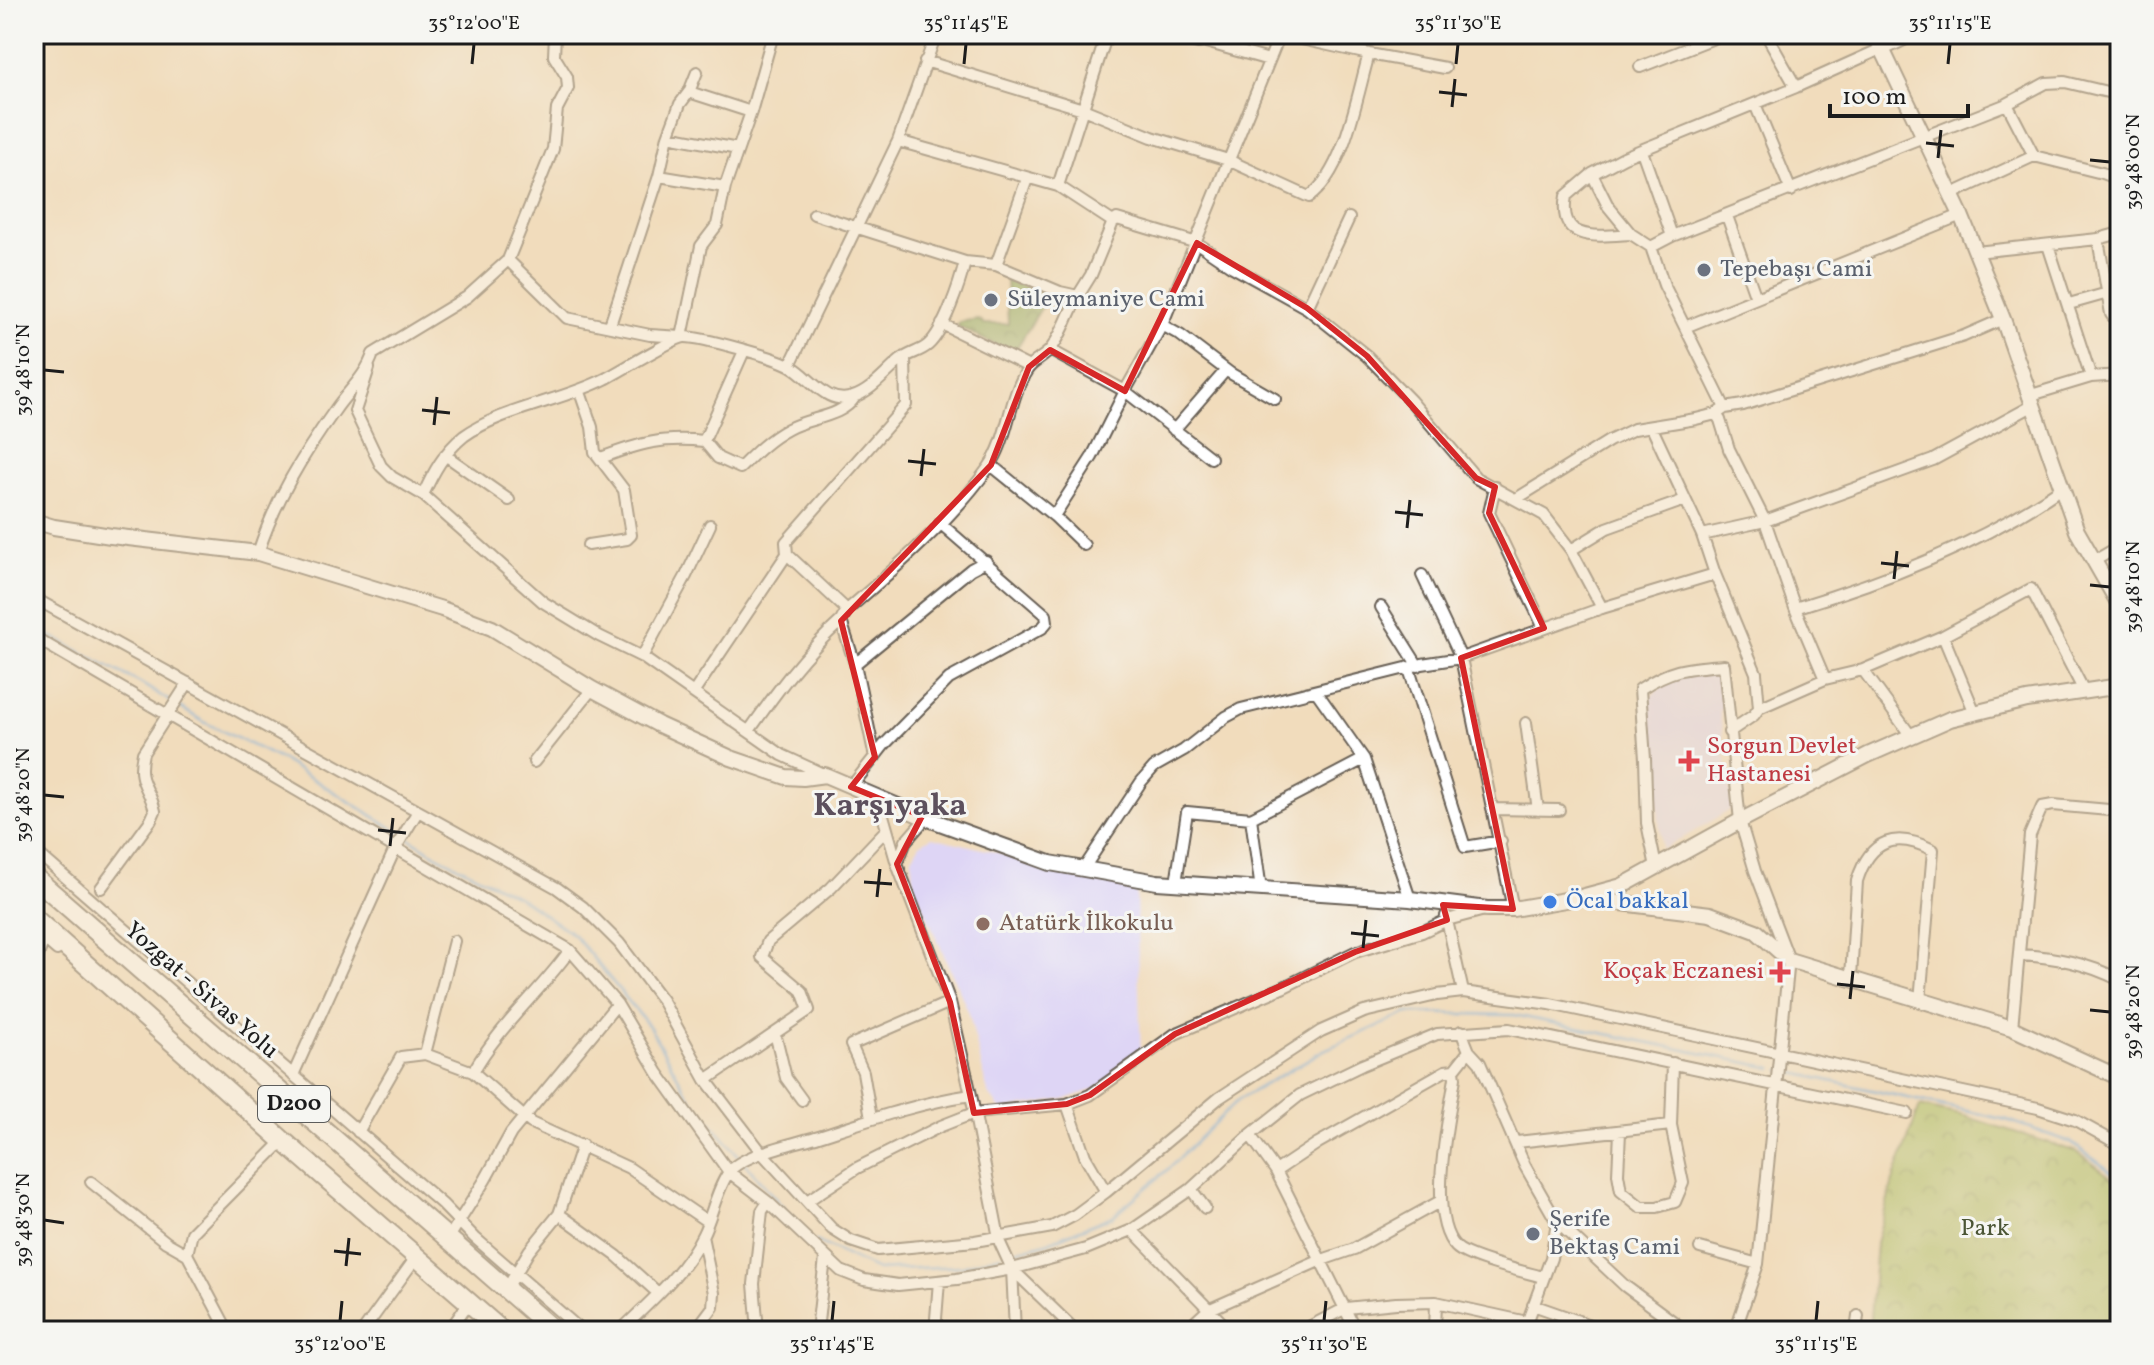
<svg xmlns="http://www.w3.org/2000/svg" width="2154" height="1365" viewBox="0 0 2154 1365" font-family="Vollkorn,serif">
  <defs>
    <pattern id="forest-crowns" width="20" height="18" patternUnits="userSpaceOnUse" patternTransform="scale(2)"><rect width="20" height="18" fill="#82a55a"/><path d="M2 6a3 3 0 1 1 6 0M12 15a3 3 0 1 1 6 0" fill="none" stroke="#6a864a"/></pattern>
    <pattern id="park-crowns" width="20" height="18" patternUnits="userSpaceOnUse" patternTransform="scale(2)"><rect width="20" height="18" fill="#a3be64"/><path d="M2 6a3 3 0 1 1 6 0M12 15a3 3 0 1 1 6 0" fill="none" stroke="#849a52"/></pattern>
  </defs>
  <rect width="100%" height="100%" fill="#f6f6f2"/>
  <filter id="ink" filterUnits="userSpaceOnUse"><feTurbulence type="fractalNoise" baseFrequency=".0125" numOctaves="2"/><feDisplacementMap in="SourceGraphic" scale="16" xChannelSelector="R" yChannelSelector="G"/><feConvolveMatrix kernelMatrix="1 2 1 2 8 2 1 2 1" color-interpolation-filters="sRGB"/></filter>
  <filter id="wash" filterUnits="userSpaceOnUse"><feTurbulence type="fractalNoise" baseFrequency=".006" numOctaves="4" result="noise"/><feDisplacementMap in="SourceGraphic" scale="32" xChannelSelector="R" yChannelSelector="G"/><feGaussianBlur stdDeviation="1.8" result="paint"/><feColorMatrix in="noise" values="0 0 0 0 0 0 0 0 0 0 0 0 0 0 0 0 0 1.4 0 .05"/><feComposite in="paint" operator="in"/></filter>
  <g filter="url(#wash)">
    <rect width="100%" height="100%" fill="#f1dcbc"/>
    <path fill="#ded5f5" d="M1719,669l6,32 -5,11 12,97 -70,41 -15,-150 28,-27z
      M932,837l197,47 7,9 5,166 -46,30 -29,10 -65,11 -13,-17 -19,-80 -56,-130 -1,-25 8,-14z"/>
    <path fill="url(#forest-crowns)" stroke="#4f603b" stroke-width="2" d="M1006,280l43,15 -36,59 -56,-28 2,-4 19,-3 6,5h24z"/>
    <path fill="url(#park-crowns)" stroke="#606d40" stroke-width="2" d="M1920,1106l44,10 113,36 43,32v147h-251l7,-88 18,-65z"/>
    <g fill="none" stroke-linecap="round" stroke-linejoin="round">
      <path stroke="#6da8de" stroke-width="3" d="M34,627l106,56 64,39 78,38 156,96 81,41 55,38 75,91 43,75 99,116
        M1781,1070l226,50 63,22 50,36
        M816,1241l61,29 85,-4 39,-11
        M1008,1253l38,-10 67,-27 54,-46 71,-70 86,-50 84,-37 106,2 259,53"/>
    </g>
  </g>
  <g filter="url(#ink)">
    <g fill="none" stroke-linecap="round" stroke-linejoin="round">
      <g stroke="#675f54" stroke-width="14">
        <path id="street" d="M1077,34l26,9
          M1161,34l37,9 8,-1 63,18
          M1279,34l90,20 76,14
          M1766,34l30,53
          M925,61l158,48 69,28 76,23 81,37c36,-26 48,-102 60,-143
          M1640,67l84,-33
          M689,92l62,20
          M1755,104l36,87
          M2007,104l27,52
          M668,136l70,13
          M898,141l160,45 55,36
          M1642,151l30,85
          M1592,174l16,32 23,28 20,13 13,38 61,123
          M659,176l66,11
          M1058,186l49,-152
          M1952,194l82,-38 68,17 18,7
          M814,214l151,48
          M1727,216l29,82
          M1631,234c-31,2 -74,10 -65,-38l26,-22 32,-17 172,-70 87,-39
          M2098,239l13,75 3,4h6
          M2048,245l43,132
          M1651,247l21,-11 335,-132 39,-21 19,-1 55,13
          M1976,252l122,-13 22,-6
          M508,260l59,58 83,17 32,2 19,-91 16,-21 8,-38 26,-75 22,-78
          M996,265l31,-86
          M2069,304l39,-11
          M1307,308l42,-90
          M942,324l87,43
          M610,325l49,-149 9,-40 12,-32 9,-12 8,-20
          M1162,325l18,10 50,38 45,26
          M1685,327l276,-112
          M1050,350l75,41 86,67
          M790,365l108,-224 38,-107
          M369,368l-14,43 26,55 11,11 31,18 120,107 56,34 43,21 140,98 41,19
          M580,392l12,35 3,25 29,38 7,45 -4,4 -39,6
          M2028,396l63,-19 29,-2
          M1716,414l4,6 9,29 36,72 30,87 30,71
          M1652,428l50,107 13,39 41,99 3,35 -5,7 -25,17
          M1174,430l52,-60
          M704,441l40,-90
          M445,455l64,45
          M601,458c39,-15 61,-21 103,-17l14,17 22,10c15,-15 29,-29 48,-39 22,-12 53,-11 67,-32
          M991,465l63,51 38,-59 33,-66 37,-66 118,-291
          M1495,487l-6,26 55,115
          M423,495c10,-22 21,-43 41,-59 37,-27 98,-35 141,-57 14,-7 70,-42 80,-42 16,0 93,21 106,29 20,11 35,40 62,31 19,-6 33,-25 48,-37 8,-7 19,-8 27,-15 16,-14 32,-62 37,-83l31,3 64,27 18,4 13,-21 22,-53 4,-3 80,24 34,23 76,42 60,48 44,45 65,77 68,37 27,35 31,58
          M1516,499l93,-58 25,-12 62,-10 20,-5 9,-6 18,-3 221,-69 39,-17
          M1054,516l30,29
          M1702,535l63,-14 168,-61 99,-54
          M1571,550l36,-22 78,-28
          M258,553c17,-53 45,-98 77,-143 13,-19 31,-34 38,-56l94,-57 41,-37 45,-111 4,-40 11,-21 -1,-11 -13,-21 1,-22
          M2094,561l26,-15
          M1422,575l39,83 52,251
          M34,598l523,290 26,19 36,36 43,57 44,80 56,73 70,76 19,12 27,9 97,-9 77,-14 23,-12 31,-23 113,-94 102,-67 43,-19 73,-17 26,-3 87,12 488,104 37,12 45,25
          M1381,607l37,59
          M1795,608c93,-28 188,-65 268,-121
          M847,610l-60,-56 -1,-12 120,-137 -1,-48
          M1943,636l32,77
          M34,637l536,313 47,54 41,69 71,99 39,30 73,69 23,9 34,5 59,-6 55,-10 74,-20 46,-19 59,-41 59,-54 50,-40 62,-30 75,-31 72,-5 398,84
          M642,657l44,-81 24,-51
          M855,664l116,-95 15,-8
          M1409,669l56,178 36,-6
          M1863,670l48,66
          M1316,691l48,68 46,140
          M694,692l93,-138
          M1759,708l66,-29 38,-9 80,-34 88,-47 53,102
          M1526,723l12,87
          M749,731c28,-40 55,-77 92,-110
          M875,757l-20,-93 -14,-43 6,-11c48,-41 106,-92 142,-143 20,-29 19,-67 38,-97 6,-9 16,-12 23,-20 12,-14 19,-38 28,-54
          M534,762l58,-73
          M851,787l33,-42 65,-66 93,-51 5,-6 -1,-7 -106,-92
          M878,798l19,66 53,138 21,93 29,148 12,26 3,62
          M1494,809l65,1
          M1251,818l10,72
          M34,850l408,354 33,34 107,93
          M897,864l9,-23 20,-23
          M1656,867l-9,-44 -2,-64 -5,-70c32,-21 47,-21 84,-24l16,156 15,50 34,89 -31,304 -23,67
          M1084,868l57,-86 13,-15 30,-17 42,-33 15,-8 181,-45 39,-6 141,-50 113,-34
          M1176,883l11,-71 64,6 113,-59
          M101,888l50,-68 4,-9c-6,-26 -19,-27 -12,-58l45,-70
          M1446,916l17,76
          M34,930l23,20
          M2019,955c37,2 67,8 101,25
          M34,966l10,-27
          M1851,977l6,-96c13,-42 39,-50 76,-31l-13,151
          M2012,1028l18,-193 12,-28 11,-2 67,6
          M1461,1031l8,20 11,12 45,103 32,56 68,64 61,45
          M775,1033l11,45 16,22
          M425,1054l29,-113
          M1454,1070l15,-19
          M473,1072c25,-45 67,-80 97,-122
          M293,1075l102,-226 23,-38
          M706,1080l103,-70 -7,-19 -40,-34 6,-16 63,-53 56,-59
          M1067,1104l18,52 21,36
          M871,1118l-8,-46 -12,-27 99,-43
          M358,1132l43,-75 24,-3 48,18 58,51 98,45 79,54
          M1620,1132l-2,42 3,17 20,16h16l18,-5 8,-19 -12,-58 2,-62
          M1250,1135l26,36 80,160
          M1517,1142l154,-17
          M1276,1171l42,-28 127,-72 9,-1 1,8c-6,39 -29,139 1,169 12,12 69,25 87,30
          M91,1182l75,60 21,12
          M1191,1189l14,19
          M807,1201l50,-33 84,-42 33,-13 93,-9 23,-9 85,-61 107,-46 73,-36 67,-20 25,-12 34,-9
          M559,1214l58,42 41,37
          M1132,1230l98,101
          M448,1239l37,-59 26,-47 106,-129
          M1700,1248l58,16
          M1012,1269l64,62
          M506,1290l23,-39 30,-37 23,-69
          M1533,1305l74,26
          M214,1331l12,-5
          M228,1331l-41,-77 5,-21 90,-91
          M363,1331l52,-72
          M449,1331l18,-26
          M620,1331c30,-29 65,-59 83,-97 9,-18 14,-46 26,-62 13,-18 68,-29 90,-36 50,-16 99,-33 152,-41
          M695,1331l18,-24 1,-14 -12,-57
          M758,1331l-4,-47 8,-73 6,-9
          M817,1331l8,-73
          M935,1331l4,-50
          M1185,1331l23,-21 111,-49 35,-12 85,-47
          M1301,1331l45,-23 50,-5 40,-1 91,20
          M1435,1331l1,-29
          M1524,1331l27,-73 6,-36
          M1856,1331l2,-15"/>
      </g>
      <g stroke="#675f54" stroke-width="18">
        <path id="secondary" d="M1875,34l86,181 42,104 74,212 43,75
          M1883,48l29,-14
          M34,521l20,6 57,9 147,17 184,56 50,19 100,61 67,36 72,33 55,19 17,1 22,-3 101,43 124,45 107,19 253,17 77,10h26l64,-11 45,-12 118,-65 128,-66 82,-36 77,-19 93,-14
          M1589,899l121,15 46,17 33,29 223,68 108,50"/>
      </g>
      <g stroke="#675f54" stroke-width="22">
        <path id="highway" d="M34,877l520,454
          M34,918l248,222 220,191"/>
      </g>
      <use href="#street" stroke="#fff" stroke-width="10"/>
      <use href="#secondary" stroke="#fff" stroke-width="14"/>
      <use href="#highway" stroke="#fff" stroke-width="18"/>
    </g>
  </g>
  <path d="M0 0H2154V1365H0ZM1197,243l110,65 60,48 109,122 19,9 -6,26 55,115 -83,30 52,251 -70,-4 4,15 -92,32 -180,82 -85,61 -23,9 -93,9 -24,-111 -53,-138 25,-48 -71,-29 24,-30 -34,-136 150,-156 38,-98 21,-17 75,41z" fill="#f1dcbc" fill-opacity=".55" fill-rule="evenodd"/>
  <path fill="none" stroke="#d62828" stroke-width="6" stroke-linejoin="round" d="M1197,243l110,65 60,48 109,122 19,9 -6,26 55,115 -83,30 52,251 -70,-4 4,15 -92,32 -180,82 -85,61 -23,9 -93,9 -24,-111 -53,-138 25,-48 -71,-29 24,-30 -34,-136 150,-156 38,-98 21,-17 75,41z"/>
  <path fill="none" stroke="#1c1c1c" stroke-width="3" d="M472,64l2,-20M964,64l2,-20M1456,64l2,-20M1948,64l2,-20M1439,92l28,3M1452,107l3,-28M1926,143l28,3M1938,158l3,-28M2090,160l20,2M44,370l20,2M422,410l28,3M434,425l3,-28M908,461l28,3M921,476l3,-27M1395,512l28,3M1407,528l3,-28M1881,563l28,3M1894,579l3,-28M2090,585l20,2M44,795l20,2M378,830l28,3M390,846l3,-28M864,882l28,2M877,897l3,-28M1351,933l28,3M1363,948l3,-28M1837,984l28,3M1850,999l3,-28M2090,1010l20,2M44,1220l20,3M334,1251l27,3M346,1266l3,-28M340,1321l2,-20M832,1321l2,-20M1324,1321l2,-20M1816,1321l2,-20"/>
  <g fill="#6b7280" stroke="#f6f6f2" stroke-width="3">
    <circle cx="1704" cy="270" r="8"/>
    <circle cx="991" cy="300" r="8"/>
    <circle cx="1533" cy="1234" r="8"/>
  </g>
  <g fill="#e0444e" stroke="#f6f6f2" stroke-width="3">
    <path d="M1685 749h8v8h8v8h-8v8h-8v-8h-8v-8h8z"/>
    <path d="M1776 960h8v8h8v8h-8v8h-8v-8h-8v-8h8z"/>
  </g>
  <circle fill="#3f7fe0" stroke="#f6f6f2" stroke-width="3" cx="1550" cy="902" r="8"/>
  <circle fill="#8d6e63" stroke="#f6f6f2" stroke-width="3" cx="983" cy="924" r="8"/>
  <g text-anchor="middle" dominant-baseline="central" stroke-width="6" stroke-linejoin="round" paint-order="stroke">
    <rect fill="#f6f6f2" stroke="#5d5d5c" stroke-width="2" x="258" y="1086" width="72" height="36" rx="6"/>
    <g font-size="22" font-weight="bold" fill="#1c1c1c">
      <text x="294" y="1104">D200</text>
    </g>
    <g font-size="24" fill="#5b616d" stroke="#f6f6f2" text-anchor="start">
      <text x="1720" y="270">Tepebaşı Cami</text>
      <text x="1007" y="300">Süleymaniye Cami</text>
      <text x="1549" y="1220">Şerife<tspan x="1549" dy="28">Bektaş Cami</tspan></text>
    </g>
    <g font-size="24" fill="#be3a42" stroke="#f6f6f2" text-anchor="start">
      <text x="1707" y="747">Sorgun Devlet<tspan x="1707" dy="28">Hastanesi</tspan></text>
      <text x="1764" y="972" text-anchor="end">Koçak Eczanesi</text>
    </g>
    <g font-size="24" fill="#366cbe" stroke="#f6f6f2" text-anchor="start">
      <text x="1566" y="902">Öcal bakkal</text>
    </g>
    <g font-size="24" fill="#785e54" stroke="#f6f6f2" text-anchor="start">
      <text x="999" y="924">Atatürk İlkokulu</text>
    </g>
    <g font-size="24" fill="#1c1c1c" stroke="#f6f6f2">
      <text transform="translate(201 991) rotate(41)">Yozgat - Sivas Yolu</text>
    </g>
    <g font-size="24" fill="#4b5535" stroke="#f6f6f2">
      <text x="1985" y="1229">Park</text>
    </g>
    <g font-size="32" font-weight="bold" fill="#5d505d" stroke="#f6f6f2">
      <text x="890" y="807">Karşıyaka</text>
    </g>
  </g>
  <rect width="2154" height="1365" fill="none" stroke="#f6f6f2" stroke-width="88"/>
  <path d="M1830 104v12h138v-12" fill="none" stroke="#1c1c1c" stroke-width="4"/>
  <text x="1842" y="104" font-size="24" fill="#1c1c1c" stroke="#f6f6f2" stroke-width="6" paint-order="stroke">100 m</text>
  <rect x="44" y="44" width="2066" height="1277" fill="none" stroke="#1c1c1c" stroke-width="3"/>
  <g font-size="20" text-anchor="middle" fill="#1c1c1c">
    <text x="474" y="29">35°12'00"E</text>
    <text x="966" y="29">35°11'45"E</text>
    <text x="1458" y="29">35°11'30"E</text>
    <text x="1950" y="29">35°11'15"E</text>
    <text transform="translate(2132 162) rotate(-90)" y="7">39°48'00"N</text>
    <text transform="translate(22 370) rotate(-90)" y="7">39°48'10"N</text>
    <text transform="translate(2132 587) rotate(-90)" y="7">39°48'10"N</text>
    <text transform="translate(22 795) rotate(-90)" y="7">39°48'20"N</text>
    <text transform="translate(2132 1012) rotate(-90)" y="7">39°48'20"N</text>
    <text transform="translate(22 1220) rotate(-90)" y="7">39°48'30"N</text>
    <text x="340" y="1350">35°12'00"E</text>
    <text x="832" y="1350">35°11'45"E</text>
    <text x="1324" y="1350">35°11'30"E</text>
    <text x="1816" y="1350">35°11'15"E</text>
  </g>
</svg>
